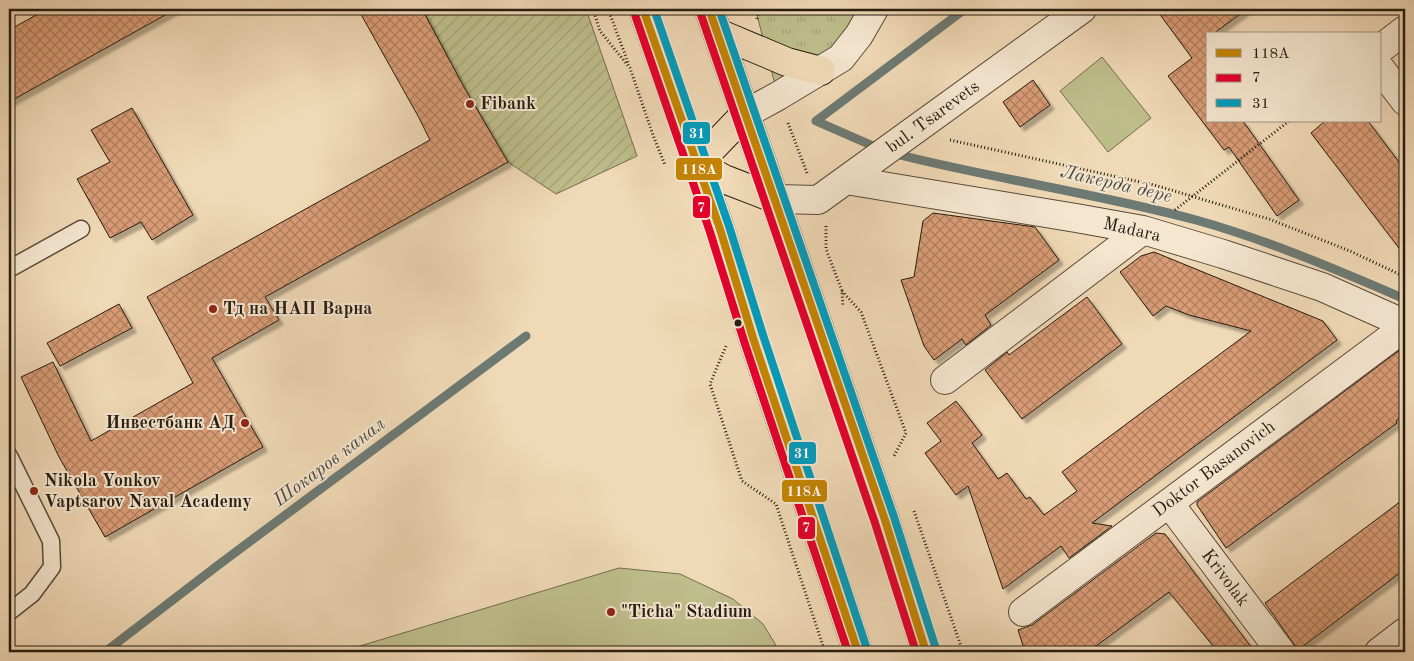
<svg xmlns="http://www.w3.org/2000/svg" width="1414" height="661" viewBox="0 0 1414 661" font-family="'Old Standard TT',serif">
  <defs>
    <pattern id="grass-tufts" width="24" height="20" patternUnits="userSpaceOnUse" patternTransform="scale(1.25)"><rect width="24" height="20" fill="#bebe8b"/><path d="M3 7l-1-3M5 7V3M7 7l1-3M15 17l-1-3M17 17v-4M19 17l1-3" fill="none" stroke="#a3a377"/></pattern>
    <pattern id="garden-furrows" width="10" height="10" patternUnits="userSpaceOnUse" patternTransform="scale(1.25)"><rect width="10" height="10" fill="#bebe8b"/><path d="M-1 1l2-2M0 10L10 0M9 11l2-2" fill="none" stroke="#a3a377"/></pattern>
    <pattern id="building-cross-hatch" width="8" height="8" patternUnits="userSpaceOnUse" patternTransform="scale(1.25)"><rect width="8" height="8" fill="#d99c75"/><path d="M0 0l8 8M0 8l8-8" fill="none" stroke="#b07e5f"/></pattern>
    <filter id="shadow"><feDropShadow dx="4.5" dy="4.5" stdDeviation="1" flood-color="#0004"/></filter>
  </defs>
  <rect width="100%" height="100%" fill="#f0d9b6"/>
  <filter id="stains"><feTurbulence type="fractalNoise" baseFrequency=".004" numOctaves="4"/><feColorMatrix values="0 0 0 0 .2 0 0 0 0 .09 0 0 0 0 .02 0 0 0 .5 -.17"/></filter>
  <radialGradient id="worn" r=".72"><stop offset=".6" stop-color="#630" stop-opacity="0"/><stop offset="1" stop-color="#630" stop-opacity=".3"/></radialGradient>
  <path fill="url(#grass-tufts)" stroke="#726d4e" d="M758,9h116l-15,26 -81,61 -21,-81z"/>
  <path fill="url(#garden-furrows)" stroke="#726d4e" d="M422,9h164l51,147 -81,38 -48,-32 -43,-73z"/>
  <path fill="#bebe8b" stroke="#726d4e" d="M1102,57l49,61 -43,34 -48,-61z
    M619,568l61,6 53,25 30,25 17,28h-440z"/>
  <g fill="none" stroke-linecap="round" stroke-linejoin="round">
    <path stroke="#6d7a74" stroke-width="9" d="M880,149l-64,-28 149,-112
      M892,153c101,26 204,40 304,67 72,20 141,50 209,79
      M105,652l112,-86 309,-230"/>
  </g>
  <path fill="url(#building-cross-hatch)" stroke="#261c10" filter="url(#shadow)" d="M47,9h129l-167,93v-72z
    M358,9h64l43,80 43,73 -243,135 14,23 -67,38 51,89 -158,90 -46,-80 -38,-80 32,-15 38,79 102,-58 -46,-86 283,-157 -12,-24z
    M1156,9h91l-34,25h-5v87h35l56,79 -22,16 -48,-69 -5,3 -56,-74 24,-18z
    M1033,80l17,25 -30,22 -17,-25z
    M132,108l61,107 -41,25 -11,-18 -31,16 -33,-59 33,-17 -19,-32z
    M1325,121h43l37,49v86l-94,-123z
    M933,213l102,14 24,33 -74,55 6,10 -25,20 -4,-6 -28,21 -10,-14 -23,-66 13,-3 9,-56z
    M1154,252l169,69 14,19 -245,183 20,3 -43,32 -8,-12 -58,43 -35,-103 -12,9 -31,-42 16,-12 -14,-18 29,-22 26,34 -10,8 26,36 9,-6 19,26 4,-2 14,18 33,-24 -15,-19 189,-141 -62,-16 -23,-9 -13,10 -33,-44 21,-16z
    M1087,297l35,47 -100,75 -37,-49 22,-18 2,3z
    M119,304l13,24 -72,38 -13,-23z
    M1405,346v68l-9,7 1,2 -171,125 -29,-43v-3z
    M1405,498v71l-107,81 -33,-47z
    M1156,533l9,1 90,118h-37l-49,-60 -81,60h-63l-7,-22 14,-5z"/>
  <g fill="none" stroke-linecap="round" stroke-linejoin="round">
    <g stroke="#584b3a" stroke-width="19">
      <path id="service" d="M9,269l72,-40
        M9,456l42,85 1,26 -20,27 -23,18"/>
    </g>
    <g stroke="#584b3a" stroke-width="30">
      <path id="minor" d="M1380,49l25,-19
        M1380,68l25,33
        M745,114l33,-18 63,-38 18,-23 15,-26
        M846,180l230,38 67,12 80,24 99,33 83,37
        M776,199l42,1 264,-191
        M945,380l198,-150
        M1169,503l112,149
        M1023,612l382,-285"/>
    </g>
    <g stroke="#584b3a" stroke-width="30">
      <path id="tertiary" d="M1379,652l26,-20"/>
    </g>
    <g stroke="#261c10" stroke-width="30">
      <path id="primary" d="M643,9l77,220 33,109 105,314
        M709,9l176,511 41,132
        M718,33l69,29 34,9
        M697,164l27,15 52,20
        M697,164l48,-50"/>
    </g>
    <path stroke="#261c10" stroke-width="3" stroke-dasharray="1 2.5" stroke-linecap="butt" d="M593,9l7,22 30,37 23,67 12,30
      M608,9l21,56
      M757,19l1,-10
      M788,123l19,50
      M950,140l204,45 115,34 81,32 55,26
      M1175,210l114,-89
      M826,226v23l16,42 1,16
      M842,291l19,21 45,121 -12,23v2
      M726,346l-16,38 32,97 34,23 49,148
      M914,511l49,141"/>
    <use href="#service" stroke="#f5e6d0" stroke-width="16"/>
    <use href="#minor" stroke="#f5e6d0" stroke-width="28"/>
    <use href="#tertiary" stroke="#f5e6d0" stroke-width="28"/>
    <use href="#primary" stroke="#f0d9b6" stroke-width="28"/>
    <g stroke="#f5e6d0" stroke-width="11">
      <path id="bus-1" d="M643,9l77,220 33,109 105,314
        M709,9l176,511 41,132"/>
    </g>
    <g stroke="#f5e6d0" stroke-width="11">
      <path id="bus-2" d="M634,12l76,220 34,109 104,311
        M700,12l175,511 41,129"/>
    </g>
    <g stroke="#f5e6d0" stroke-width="11">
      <path id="bus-3" d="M654,9l75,217 34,109 104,314
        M719,9l175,508 42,132"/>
    </g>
    <use href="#bus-1" stroke="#c38404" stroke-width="8"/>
    <use href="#bus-2" stroke="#e4002b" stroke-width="8"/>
    <use href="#bus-3" stroke="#049bbb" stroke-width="8"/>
  </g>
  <g fill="#8f2418" stroke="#f5e6d0" stroke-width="2">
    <circle cx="470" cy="104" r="5"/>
    <circle cx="213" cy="309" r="5"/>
    <circle cx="245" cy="423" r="5"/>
    <circle cx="34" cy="491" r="5"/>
    <circle cx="611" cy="612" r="5"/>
  </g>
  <circle fill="#261c10" stroke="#f5e6d0" stroke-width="2" cx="738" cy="323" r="4.5"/>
  <g text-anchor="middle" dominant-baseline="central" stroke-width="4" stroke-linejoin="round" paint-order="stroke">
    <g font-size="18" font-weight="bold" fill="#261c10" stroke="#f5e6d0" text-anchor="start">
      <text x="480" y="104">Fibank</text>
      <text x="223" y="309">Тд на НАП Варна</text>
      <text x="235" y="423" text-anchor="end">Инвестбанк АД</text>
      <text x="44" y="481">Nikola Yonkov<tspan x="44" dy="21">Vaptsarov Naval Academy</tspan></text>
      <text x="621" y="612">"Ticha" Stadium</text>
    </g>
    <g font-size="18" fill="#261c10" stroke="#f5e6d0">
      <text transform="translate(933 117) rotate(-36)">bul. Tsarevets</text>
      <text transform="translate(1132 230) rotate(13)">Madara</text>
      <text transform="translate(1214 469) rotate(-37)">Doktor Basanovich</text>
      <text transform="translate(1225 578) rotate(53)">Krivolak</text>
    </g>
    <g font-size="19" font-style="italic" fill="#4a4b42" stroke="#f5e6d0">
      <text transform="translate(1116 185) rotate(13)">Лакерда дере</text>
      <text transform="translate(330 463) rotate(-37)">Шокаров канал</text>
    </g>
  </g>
  <g stroke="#f5e6d0" stroke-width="2">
    <rect x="682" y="121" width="29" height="24" rx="5" fill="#049bbb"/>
    <rect x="675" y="157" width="48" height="24" rx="5" fill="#c38404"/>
    <rect x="692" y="195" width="19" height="24" rx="5" fill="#e4002b"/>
    <rect x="788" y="441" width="29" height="24" rx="5" fill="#049bbb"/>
    <rect x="781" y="479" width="47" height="24" rx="5" fill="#c38404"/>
    <rect x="797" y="516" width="19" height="24" rx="5" fill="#e4002b"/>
  </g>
  <g font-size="14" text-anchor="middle" font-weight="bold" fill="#fff">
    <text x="697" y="138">31</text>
    <text x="699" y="174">118А</text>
    <text x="701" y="212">7</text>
    <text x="802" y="458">31</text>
    <text x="804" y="496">118А</text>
    <text x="806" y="532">7</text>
  </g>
  <rect width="1414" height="661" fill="none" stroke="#f0d9b6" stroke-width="30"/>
  <rect x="10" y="10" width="1394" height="641" fill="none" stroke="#261c10" stroke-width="2.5"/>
  <rect x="15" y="15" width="1384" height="631" fill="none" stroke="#261c10"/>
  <rect x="1206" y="32" width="175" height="90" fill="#f5e6d0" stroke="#a29583"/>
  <rect x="1216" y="49" width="25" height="8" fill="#c38404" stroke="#a29583"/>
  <text x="1252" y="58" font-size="15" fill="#261c10">118А</text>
  <rect x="1216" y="74" width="25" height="8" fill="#e4002b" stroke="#a29583"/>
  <text x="1252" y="82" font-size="15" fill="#261c10">7</text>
  <rect x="1216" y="99" width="25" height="8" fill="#049bbb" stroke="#a29583"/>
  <text x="1252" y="108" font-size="15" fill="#261c10">31</text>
  <rect width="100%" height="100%" filter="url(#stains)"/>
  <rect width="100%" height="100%" fill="url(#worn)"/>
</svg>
